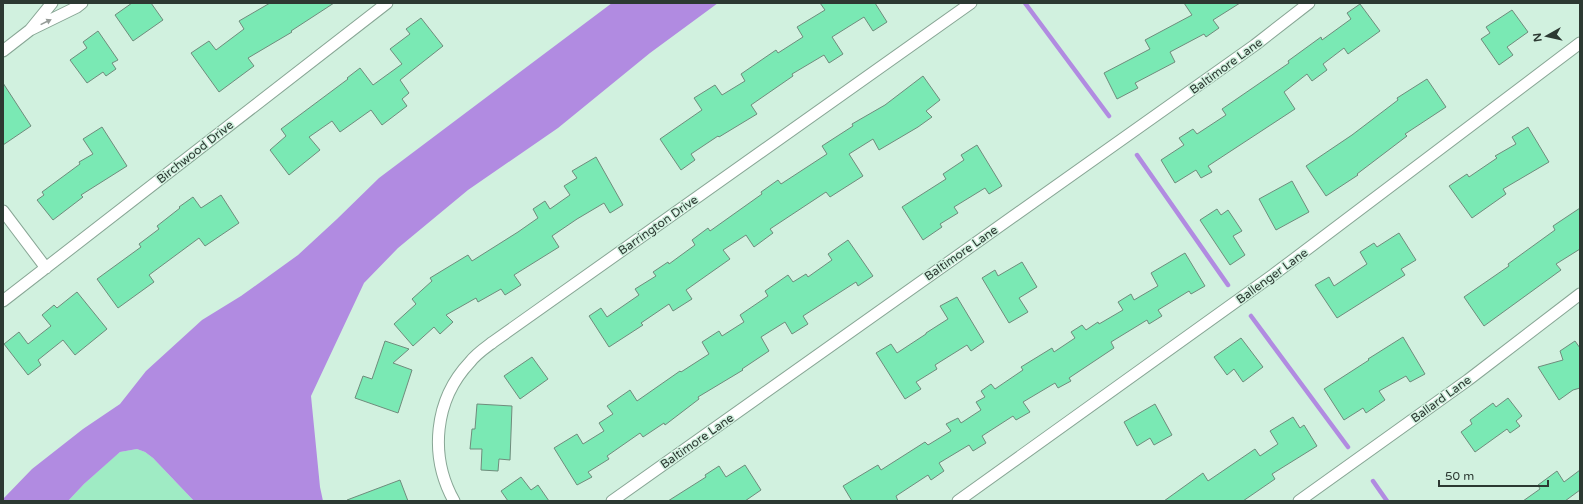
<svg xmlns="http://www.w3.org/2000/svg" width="1583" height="504" viewBox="0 0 1583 504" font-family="'Varela Round',sans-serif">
  <rect width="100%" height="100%" fill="#d1f1df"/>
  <path fill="#9febc4" d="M137,449l8,3 8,6 41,43h-126l16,-17 30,-27 6,-5z"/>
  <path fill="#b18be1" d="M612,3h106l-68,50 -92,75 -90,62 -70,58 -34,35 -53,113 9,91 3,14h-129l-41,-43 -8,-6 -8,-3 -17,3 -36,32 -16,17h-65v-2l29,-30 51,-40 37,-25 26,-33 56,-51 39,-24 57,-41 39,-36 42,-41z"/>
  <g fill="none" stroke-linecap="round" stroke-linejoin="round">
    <path stroke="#b18be1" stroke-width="4.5" d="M1025,3l84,113
      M1137,155l91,130
      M1251,316l97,131
      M1373,481l14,20"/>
  </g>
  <path fill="#7ae9b4" stroke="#6f8c7c" d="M132,3h19l12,17 -30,21 -18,-26z
    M270,3h64l-43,28 1,1 -44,26 6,8 -35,26 -28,-39 18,-12 7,9 28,-21 -5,-8z
    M820,3h55l12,19 -14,9 -9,-14 -32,20 11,17 -14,9 -5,-8 -32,19 1,2 -42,29 6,9 -38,23 -1,-1 -27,18 4,6 -14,10 -21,-31 42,-29 -8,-12 21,-13 7,10 23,-14 -4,-7 35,-24 2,3 25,-16 -6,-10 28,-17z
    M1184,3h56l-27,17 6,8 -13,9 -2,-3 -34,18 5,10 -40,21 3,5 -21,11 -13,-26 46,-24 -5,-9 47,-25z
    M1360,4l20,27 -32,23 -4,-6 -21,16 4,6 -15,11 -5,-7 -23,18 11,17 -87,57 4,6 -11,6 -5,-8 -21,13 -14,-23 23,-15 -5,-7 14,-9 4,5 29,-19 -4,-6 67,-46 -1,-2 33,-24 1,3 29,-21 -4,-6z
    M1512,10l16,22 -21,15 6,8 -14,10 -18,-26 9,-6 -4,-6z
    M421,18l22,28 -43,34 9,13 -7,6 5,7 -25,19 -11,-15 -31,22 -8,-11 -23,16 11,13 -31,25 -19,-25 16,-14 -5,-7 67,-50 -1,-1 13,-10 13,17 29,-21 -12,-15 20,-15 -4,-5z
    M98,31l20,29 -6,3 4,6 -10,7 -3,-4 -16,11 -17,-23 17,-12 -4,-6z
    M923,76l17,24 -14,11 6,6 -14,10 -39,23 -6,-11 -24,15 14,22 -33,21 -4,-5 -56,37 3,4 -19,14 -8,-12 -23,15 7,9 -44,31 6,9 -19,12 -4,-7 -28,19 2,2 -34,22 -20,-31 12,-8 6,9 32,-22 -4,-6 21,-13 -3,-4 15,-10 1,2 26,-19 -3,-5 16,-12 2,3 52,-37 -1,-2 17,-12 3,4 46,-30 -5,-8 31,-20 -1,-2 33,-19z
    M1427,79l19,28 -41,27 2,2 -50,38 1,1 -32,21 -20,-30 46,-31 46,-35 -1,-2z
    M3,83l28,43 -28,19z
    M102,127l25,39 -46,29 2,2 -30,23 -16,-20 7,-5 -2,-3 38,-28 -1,-2 14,-8 -10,-15z
    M1528,127l21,35 -46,27 3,5 -34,24 -23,-32 18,-12 2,3 28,-19 -2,-2 21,-12 -4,-7z
    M977,145l25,41 -13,8 -4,-6 -31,19 4,6 -18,11 2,3 -19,13 -21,-33 44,-28 -3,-5 21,-14 -3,-5z
    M596,157l27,48 -13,8 -6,-10 -27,16 -25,17 7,11 -45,28 7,10 -16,10 -4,-6 -23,13 -2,-4 -30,17 7,7 -13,12 -6,-7 -21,19 -19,-22 22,-20 -4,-5 20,-18 -2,-3 38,-23 4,6 46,-29 20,-14 -5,-9 12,-8 5,8 20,-14 -6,-9 13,-8 -5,-7z
    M1292,181l17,31 -33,18 -17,-31z
    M221,195l18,28 -34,23 -6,-8 -50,37 5,7 -36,26 -21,-29 44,-32 -2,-3 20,-15 -2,-3 23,-18 -1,-1 14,-10 8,11z
    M1580,208v41l-24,15 5,6 -77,56 -20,-29 45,-31 -1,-2 47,-34 -2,-4z
    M1217,209l4,6 7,-5 14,21 -9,5 12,19 -15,10 -30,-45z
    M1399,233l17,27 -15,9 4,6 -68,43 -22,-33 14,-8 5,9 33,-22 -7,-12 14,-9 3,4z
    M848,240l25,36 -15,10 -2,-4 -53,34 5,8 -16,10 -7,-12 -24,15 8,14 -27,18 1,1 -45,27 1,2 -34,26 -1,-2 -21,14 -3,-4 -33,23 2,3 -21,13 4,5 -15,8 -23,-37 23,-14 6,10 21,-13 -5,-8 14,-9 -6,-8 23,-16 7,11 43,-30 1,1 28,-18 -7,-12 17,-11 3,5 22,-14 -4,-7 28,-19 -3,-5 23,-16 5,7 13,-8 2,3 24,-17 -4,-6z
    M1185,253l20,33 -14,8 -2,-3 -31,19 4,6 -13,8 -2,-4 -36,22 3,6 -45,30 2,3 -13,7 -3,-5 -32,19 7,10 -14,8 -3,-4 -31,20 4,7 -13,8 -4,-6 -30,18 5,8 -13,9 -3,-5 -32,21 2,5h-46l-9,-15 35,-21 3,5 44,-28 3,3 23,-14 -5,-7 12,-6 3,5 20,-13 -5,-8 9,-5 -4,-6 10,-7 4,5 28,-19 -2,-3 31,-19 2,4 21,-14 -4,-6 11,-7 4,5 12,-8 1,2 24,-14 -5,-8 13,-8 3,6 24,-14 -7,-13z
    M1022,262l15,25 -18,11 9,14 -19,11 -27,-45 13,-8 3,6z
    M77,292l30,37 -32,26 -12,-15 -25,20 3,5 -13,10 -24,-31 15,-12 9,12 23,-18 -9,-11 12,-10 3,3z
    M957,297l27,45 -13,9 -4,-6 -32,20 2,4 -21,13 5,7 -16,10 -29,-46 15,-9 6,9 29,-19v-1l22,-14 -8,-13z
    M1403,337l22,37 -15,8 -4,-6 -27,15 6,9 -19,13 -3,-5 -19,12 -20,-31 45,-29 -1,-1z
    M1241,338l22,29 -20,15 -9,-13 -7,6 -13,-18z
    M385,341l24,8 -16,14 19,7 -14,43 -43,-15 8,-22 9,3z
    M1575,341l5,7v40l-7,2 -14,10 -21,-33 25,-7 -3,-9z
    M532,357l16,22 -28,20 -16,-23z
    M1508,398l14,18 -6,5 4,5 -10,7 -3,-4 -32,23 -14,-20 11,-8 -2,-4 23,-17 3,4z
    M477,404l35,2 -2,54 -11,-1 -1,12 -17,-1 1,-21h-12l2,-20h3z
    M1155,404l17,31 -18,10 -4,-7 -13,8 -13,-24z
    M1293,417l7,11 4,-3 13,21 -45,28 3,5 -32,22h-79l39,-28 5,8 47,-32 5,7 18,-12 -8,-13z
    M745,465l16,25 -16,11h-77l38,-24 -1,-2 14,-9 7,11z
    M1580,470v20l-15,11h-42l17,-12 -2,-4 19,-14 7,11z
    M521,477l10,13 7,-5 11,16h-41l-7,-10z
    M400,480l8,21h-60l-1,-1z"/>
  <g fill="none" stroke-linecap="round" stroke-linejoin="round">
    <g stroke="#88a695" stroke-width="13">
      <path id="minor" d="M52,3l-22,27 47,-23 5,-4
        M3,51l27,-21
        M3,211l43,57
        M3,301l384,-298
        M454,501c-25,-45 -20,-101 16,-139 6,-8 15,-14 23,-20l478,-339
        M612,501l643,-456 54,-42
        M958,501l315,-226 307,-232
        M1299,501l169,-121 112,-86"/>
    </g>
    <use href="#minor" stroke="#fff" stroke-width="11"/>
  </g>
  <defs><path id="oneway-solid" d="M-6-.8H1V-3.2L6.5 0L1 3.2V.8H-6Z"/></defs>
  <use fill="#969c98" href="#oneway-solid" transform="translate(46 22) rotate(-26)"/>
  <g text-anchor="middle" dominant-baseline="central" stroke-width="3" stroke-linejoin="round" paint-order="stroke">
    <g font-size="12" fill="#2c3932" stroke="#d1f1df">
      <text transform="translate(1226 66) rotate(-36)">Baltimore Lane</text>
      <text transform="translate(195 152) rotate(-38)">Birchwood Drive</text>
      <text transform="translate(658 225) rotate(-35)">Barrington Drive</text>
      <text transform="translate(961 253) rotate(-35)">Baltimore Lane</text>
      <text transform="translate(1272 276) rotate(-36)">Ballenger Lane</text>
      <text transform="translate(1441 399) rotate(-36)">Ballard Lane</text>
      <text transform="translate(697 441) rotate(-35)">Baltimore Lane</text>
    </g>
  </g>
  <rect width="1583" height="504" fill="none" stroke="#2c3932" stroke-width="8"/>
  <g transform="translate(1547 36) rotate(262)" stroke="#d1f1df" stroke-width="3" paint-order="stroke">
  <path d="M0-3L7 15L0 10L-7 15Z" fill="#2c3932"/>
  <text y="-6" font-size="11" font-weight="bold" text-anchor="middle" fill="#2c3932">N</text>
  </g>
  <path d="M1439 480v6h109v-6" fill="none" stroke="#2c3932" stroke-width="2"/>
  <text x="1445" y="480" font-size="12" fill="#2c3932" stroke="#d1f1df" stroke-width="3" paint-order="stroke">50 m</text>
</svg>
